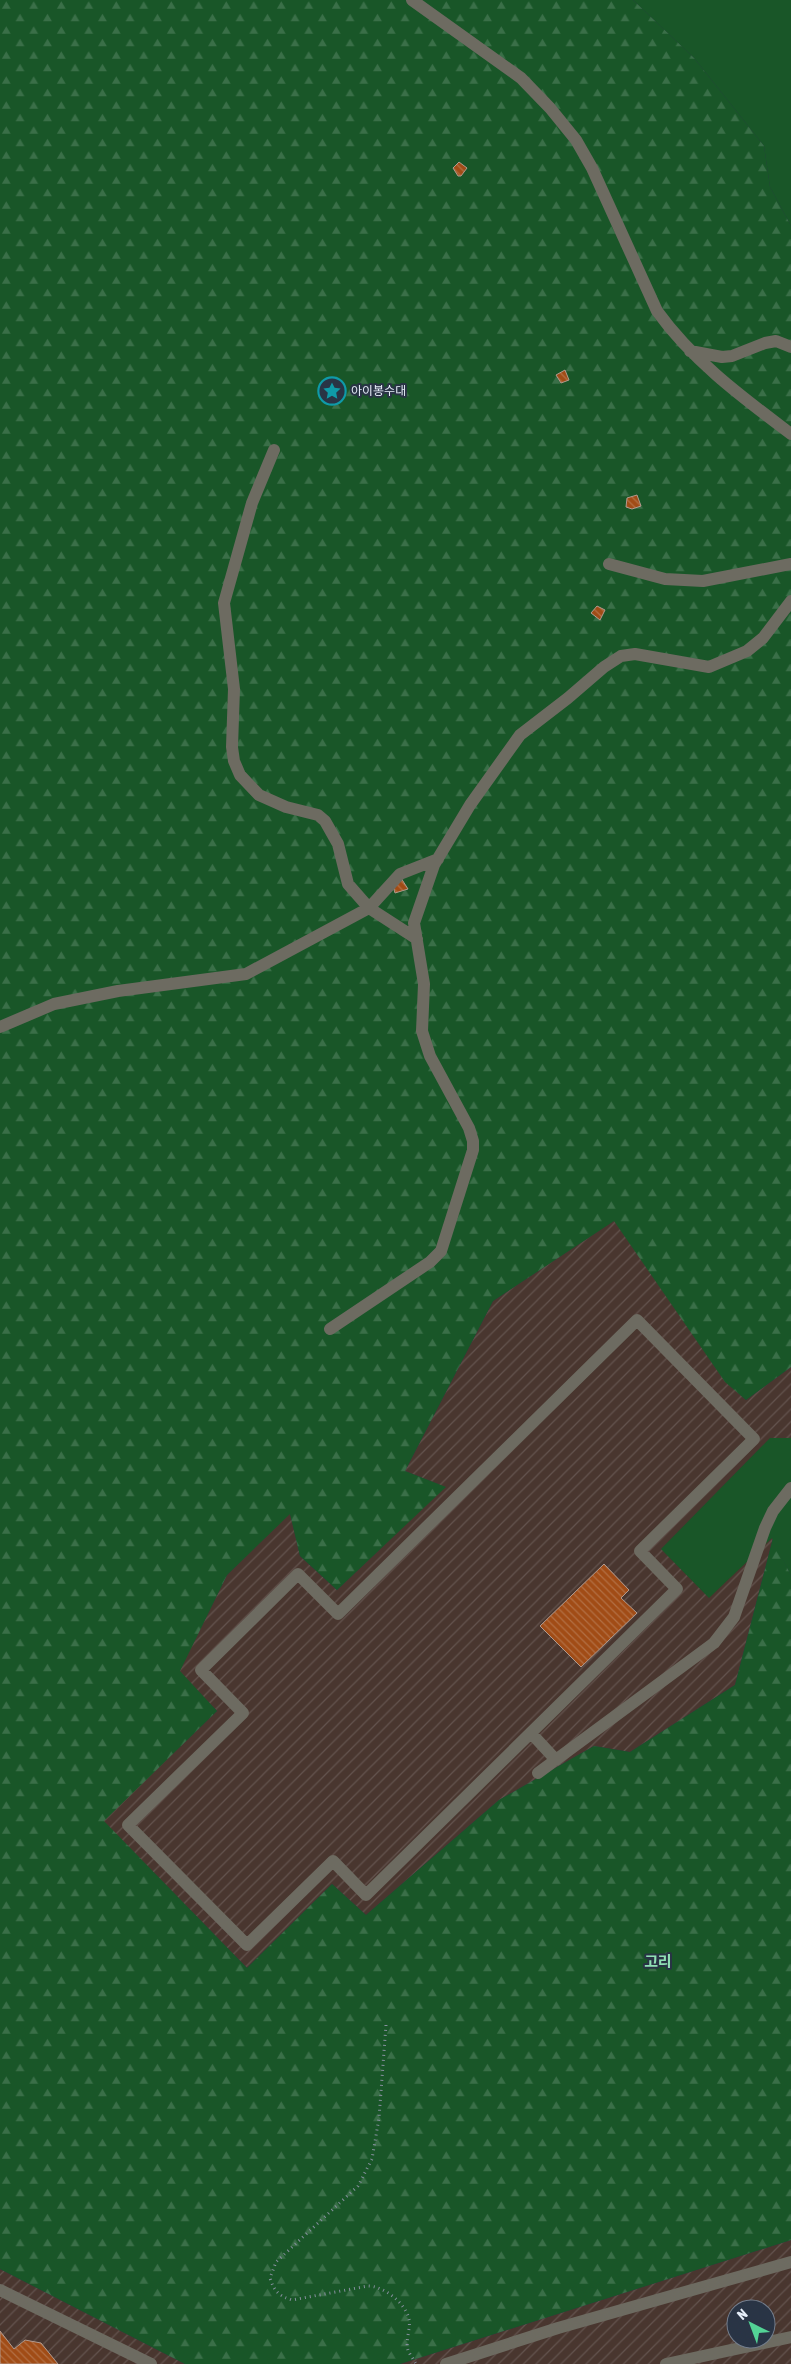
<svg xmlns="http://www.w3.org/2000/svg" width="791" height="2364" viewBox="0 0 791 2364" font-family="'Asap Condensed','Noto Sans KR',sans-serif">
  <defs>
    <pattern id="industrial-furrows" width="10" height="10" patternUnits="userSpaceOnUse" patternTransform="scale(1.25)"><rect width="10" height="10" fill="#49362f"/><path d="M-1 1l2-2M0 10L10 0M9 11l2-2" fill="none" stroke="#63534e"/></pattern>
    <pattern id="forest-firs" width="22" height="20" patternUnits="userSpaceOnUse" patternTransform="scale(1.25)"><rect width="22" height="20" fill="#195628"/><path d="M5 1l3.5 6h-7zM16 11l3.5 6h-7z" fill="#3a6f48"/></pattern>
    <pattern id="building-back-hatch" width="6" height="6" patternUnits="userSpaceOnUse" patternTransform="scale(1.25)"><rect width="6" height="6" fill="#a14c16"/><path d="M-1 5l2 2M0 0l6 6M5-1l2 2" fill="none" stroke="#b26f44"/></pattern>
  </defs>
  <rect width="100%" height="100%" fill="#293445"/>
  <path fill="url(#industrial-furrows)" fill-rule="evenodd" d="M615,1220l110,161 21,19 45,-33v71h-21l3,100 -38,147 -105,67 -36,-6 -95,54 -133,115 -34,-31 -85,84 -144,-147 114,-110 -38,-39 48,-97 63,-62 10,43 37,34 108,-103 -40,-16 88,-170z
    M791,2240v124h-391zM736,2309h30v30h-30z
    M0,2269l185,95h-185z"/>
  <path fill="#195628" d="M633,0h158v226l-21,-39 -6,-41 -70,-88z
    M770,1438h21v138l-19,-38 -63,60 -48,-49z"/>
  <path fill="url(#forest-firs)" d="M0,0h633l61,58 70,88 6,41 21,39v1141l-45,33 -21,-18 -111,-161 -121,80 -88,170 41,16 -109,103 -37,-34 -10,-42 -63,61 -47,96 37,40 -113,110 143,147 85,-84 34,31 133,-115 95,-54 36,6 105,-67 38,-147 18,38v664l-391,124h-215l-185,-95z"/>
  <path fill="url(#building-back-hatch)" stroke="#b29a8e" d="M459,162l8,6 -6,8h-3l-5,-8z
    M565,370l4,10 -8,3 -5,-8z
    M637,495l4,11 -9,3 -6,-2 1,-9z
    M597,606l8,4 -5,10 -9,-7z
    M401,878l7,11 -13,4 -2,-7z
    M604,1564l25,26 -8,8 16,15 -56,54 -41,-41z
    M0,2331l14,18 11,-9 16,3 17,21h-58z"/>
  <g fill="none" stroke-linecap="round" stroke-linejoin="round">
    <path stroke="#86909e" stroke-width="3" stroke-dasharray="1 4" stroke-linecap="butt" d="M386,2025l-7,93 -7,41 -14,27 -82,76 -6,16c4,13 9,18 22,22l76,-14c15,0 37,16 41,33 2,9 -4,22 -1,31 2,5 6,10 8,14"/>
    <path stroke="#6d6b61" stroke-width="12" d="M412,0l109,78 29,30 26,32 16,28 65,143c36,50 85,86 134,123
      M690,351l32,6 10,-1 33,-13 11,-2 15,6
      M609,564l56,15 38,2 88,-17
      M417,939l-48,-31 31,-34 38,-15
      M0,1027l54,-23 64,-13 128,-17 123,-66 -21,-24 -10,-40 -13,-23 -7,-6 -32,-8 -27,-12 -19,-20 -6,-14 -2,-14 2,-58 -10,-86 28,-100 22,-53
      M637,1320l117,119 -114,112 37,38 -311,306 -33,-34 -86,84 -119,-120 115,-112 -42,-43 97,-96 40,40z
      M330,1329l100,-67 11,-11 32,-101v-9l-4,-13 -39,-72 -8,-25 2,-47 -10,-61 20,-58 36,-60 50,-70 48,-37 36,-31 17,-11 14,-2 74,13 38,-16 16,-13 28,-37
      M531,1733l25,27
      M538,1773l176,-130 20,-26 31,-89 8,-17 18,-23
      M0,2290l151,74
      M446,2364l112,-36 233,-66
      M666,2364l125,-27"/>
  </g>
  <defs>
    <g id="sight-ring" transform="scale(1.4375)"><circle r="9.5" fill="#293445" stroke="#0f9aa8" stroke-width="1.5"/><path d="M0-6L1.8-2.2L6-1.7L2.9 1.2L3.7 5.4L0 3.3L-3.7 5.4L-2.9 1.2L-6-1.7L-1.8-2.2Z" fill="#0f9aa8"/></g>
  </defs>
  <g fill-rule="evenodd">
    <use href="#sight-ring" x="332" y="391"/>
  </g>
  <g text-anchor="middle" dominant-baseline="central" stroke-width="4" stroke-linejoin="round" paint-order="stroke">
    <g font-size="12" fill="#e5edf8" stroke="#293445" text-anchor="start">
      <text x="351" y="391">아이봉수대</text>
    </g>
    <g font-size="15" font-weight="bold" fill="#90e0b5" stroke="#293445">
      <text x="658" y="1961">고리</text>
    </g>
  </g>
  <g transform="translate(751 2324) rotate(318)"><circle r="24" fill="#293445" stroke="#747e8d"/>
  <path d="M0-4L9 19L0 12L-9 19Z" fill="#53d396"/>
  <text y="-8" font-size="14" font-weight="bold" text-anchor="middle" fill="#e5edf8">N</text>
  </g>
</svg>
